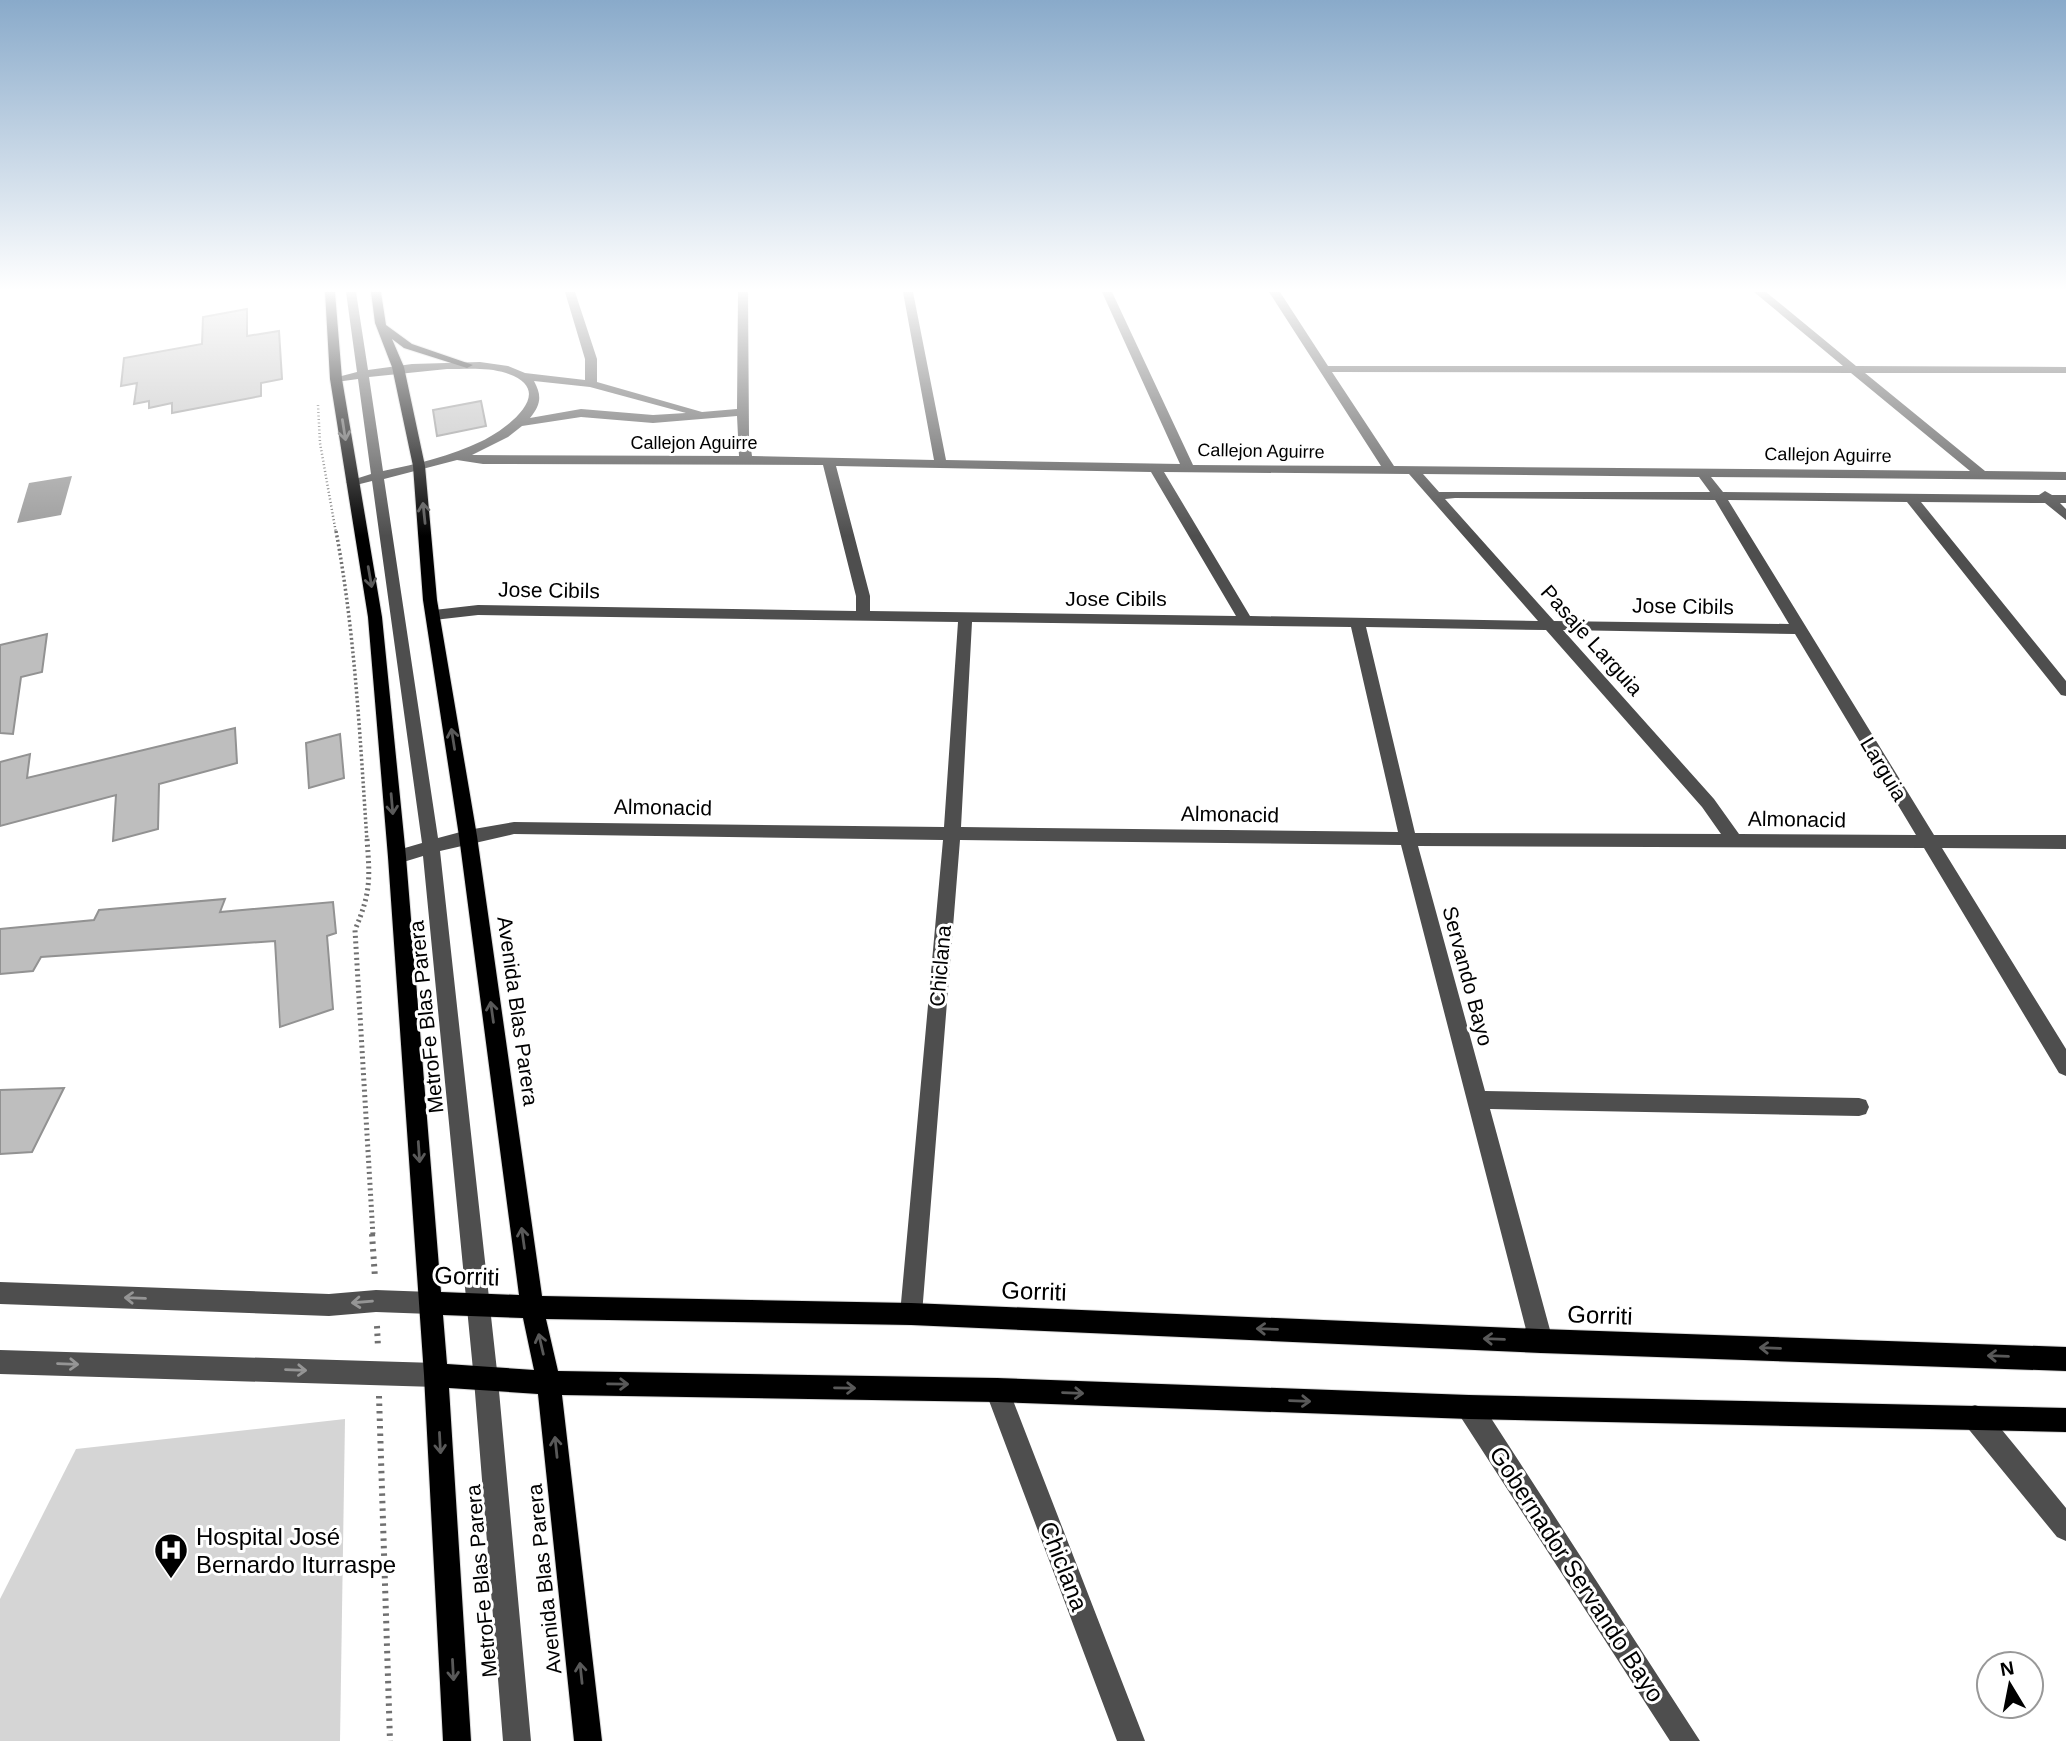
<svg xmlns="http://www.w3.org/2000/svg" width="2066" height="1741" viewBox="0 0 2066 1741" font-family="Helvetica,sans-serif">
  <rect width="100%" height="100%" fill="#fff"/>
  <path fill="#d5d5d5" d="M345,1419l-5,322h-340v-142l76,-150z"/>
  <path fill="#9c9c9c" d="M72,476l-11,39 -44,8 12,-40z"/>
  <path fill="#bebebe" stroke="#929292" stroke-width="2" d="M247,309v27l32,-5 3,48 -21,4v13l-89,17v-10l-23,5v-7l-15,3 3,-21 -16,3 3,-28 78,-14 1,-27z
    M481,401l5,25 -49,10 -4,-26z
    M47,634l-5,38 -21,5 -8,57 -13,-1v-88z
    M235,728l2,35 -78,21 -1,45 -45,12 3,-46 -116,31v-64l30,-8 -3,24z
    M340,734l4,44 -35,10 -3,-45z
    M225,899l-5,13 113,-10 3,31 -9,3 6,73 -53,18 -5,-86 -234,16 -8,14 -33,3v-45l94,-9 5,-10z
    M64,1088l-32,64 -32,2v-64z"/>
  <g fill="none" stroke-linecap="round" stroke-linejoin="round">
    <g stroke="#dbdbdb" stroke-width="2">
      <path id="major" d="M325,292h10l7,87 40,238 24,240 35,435 78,3 -60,-459 -36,-236 -10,-134 -21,-99 -17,-44 -4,-31h10l5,33 26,19 61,21 -6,3 -63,-20 -12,-9 12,28 21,99 12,134 40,236 65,460 369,7 630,26 525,18v24l-525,-18 -630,-28 -365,-6 12,52 439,7 472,17 597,13v24l-597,-13 -472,-17 -435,-7 40,346h-28l-36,-347 -89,-6 22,353h-28l-19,-366 -36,-518 -20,-240 -38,-238zM443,1315l80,3 11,52 -87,-6z"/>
    </g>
    <path stroke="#707070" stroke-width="2.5" stroke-dasharray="1 2.5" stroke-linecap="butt" d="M318,405l2,38 16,90"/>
    <path stroke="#707070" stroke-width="3.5" stroke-dasharray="2 2.5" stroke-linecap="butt" d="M336,531c19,102 24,207 31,310"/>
    <path stroke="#707070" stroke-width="5" stroke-dasharray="2 3.5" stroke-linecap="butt" d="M367,839c3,40 4,53 -12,91l18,306"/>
    <path stroke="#707070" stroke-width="6" stroke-dasharray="2.5 5" stroke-linecap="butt" d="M372,1234l3,44
      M377,1326l1,22
      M379,1396l11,345"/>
    <path fill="#4e4e4e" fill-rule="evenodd" d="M346,292h10l12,78 44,-6 68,-2 28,4 17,7 60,7v-21l-20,-67h10l22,67v23l105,30 35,-3 1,-117h10l1,144 3,20 182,4 -31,-168h10l33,168 234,4 -78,-172h10l81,173 188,1 -112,-174h11l48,74h515l-89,-74h12l90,74 210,1v6h-201l120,98 81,1v8l-355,-3 12,15 316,3 6,-4 7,4h14v8h-6l6,6v11l-21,-17 -124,-1 145,179v15l-5,-1 -154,-193 -179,-2 206,335h132v14l-124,-1 124,201v27l-7,-3 -135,-225 -506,-2 67,245 374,7 7,2 3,7 -3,7 -7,2 -369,-7 63,232 -4,8 -8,4 -8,-4 -4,-8 -128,-496 -441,-5 -38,474 -3,8 -8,3 -8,-3 -3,-8 43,-474 -429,-6 -74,17 58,529 33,361h-28l-29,-361 -51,-524 -26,8 -6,-2 -3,-5 3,-5 31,-9 -50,-362 -20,5 -6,-4 25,-8 -13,-95 -22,3 -6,-3 27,-7zM447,369c19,0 41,-2 59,4 53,17 1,56 -24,68 -31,15 -65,23 -99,30l-14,-94zM1332,372l519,1 119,98 -576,-5zM534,381l56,6 96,26 -33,2 -72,-6 -51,9c11,-14 12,-22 4,-37zM737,416l2,40 -267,-1 36,-18 14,-11 59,-9 72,6zM457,460l26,4 340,1 33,131v15l-378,-6 -44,5 -7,5 7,5 44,-5 480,7 -14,205 -430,-5 -46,8 -30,8 -54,-359zM836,466l315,6 85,144 -366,-5v-15zM1164,472l245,2 129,147 -288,-5zM1423,474l276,3 11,15h-271zM1455,498l260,2 74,124 -235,-3 -109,-122zM972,622l379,5 47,205 -437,-5zM1366,627l180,3 156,177 19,27 -306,-1zM1563,630l232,4 121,201 -177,-1 -25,-35z
      M0,1282l329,12 47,-4 55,2 8,3 3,8 -3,8 -8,3 -55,-2 -47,4 -329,-12z
      M0,1350l436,13 8,4 4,8 -4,8 -8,4 -436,-13z
      M997,1378l8,4 4,8 136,351h-28l-132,-351 4,-8z
      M1469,1395l9,3 222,343h-30l-210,-325 -3,-9 3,-9z
      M1975,1405l9,3 82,100v33l-9,-4 -91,-111 -3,-9 3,-9z"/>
    <use href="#major" fill="#000" fill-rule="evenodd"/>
  </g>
  <defs><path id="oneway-shaft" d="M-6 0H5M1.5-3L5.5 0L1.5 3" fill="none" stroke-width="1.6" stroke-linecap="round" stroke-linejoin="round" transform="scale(1.75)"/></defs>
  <g stroke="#595959">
    <use href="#oneway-shaft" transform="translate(344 430) rotate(81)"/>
    <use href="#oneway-shaft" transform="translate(424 513) rotate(-96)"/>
    <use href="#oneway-shaft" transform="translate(370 577) rotate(80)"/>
    <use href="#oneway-shaft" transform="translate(453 739) rotate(-99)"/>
    <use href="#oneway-shaft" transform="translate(392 804) rotate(85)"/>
    <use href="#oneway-shaft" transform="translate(492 1012) rotate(-98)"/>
    <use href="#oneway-shaft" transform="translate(419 1152) rotate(86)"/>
    <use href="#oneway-shaft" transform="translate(523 1238) rotate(-98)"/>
    <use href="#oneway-shaft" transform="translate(1267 1329) rotate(-178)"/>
    <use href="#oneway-shaft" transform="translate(1494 1339) rotate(-178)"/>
    <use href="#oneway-shaft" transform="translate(541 1344) rotate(-103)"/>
    <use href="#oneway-shaft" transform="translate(1770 1348) rotate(-178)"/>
    <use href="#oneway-shaft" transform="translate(1998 1356) rotate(-178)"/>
    <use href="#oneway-shaft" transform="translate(618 1384) rotate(1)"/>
    <use href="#oneway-shaft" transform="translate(845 1388) rotate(1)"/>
    <use href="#oneway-shaft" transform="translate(1073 1393) rotate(2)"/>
    <use href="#oneway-shaft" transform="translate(1300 1401) rotate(2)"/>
    <use href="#oneway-shaft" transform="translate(440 1443) rotate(87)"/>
    <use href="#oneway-shaft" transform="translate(556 1447) rotate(-96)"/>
    <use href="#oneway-shaft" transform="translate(453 1670) rotate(87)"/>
    <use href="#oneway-shaft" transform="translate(581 1673) rotate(-96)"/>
  </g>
  <g stroke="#959595">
    <use href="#oneway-shaft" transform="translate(135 1298) rotate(-178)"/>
    <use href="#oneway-shaft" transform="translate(362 1302) rotate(175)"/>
    <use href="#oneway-shaft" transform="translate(68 1364) rotate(2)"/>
    <use href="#oneway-shaft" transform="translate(296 1370) rotate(2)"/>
  </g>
  <linearGradient id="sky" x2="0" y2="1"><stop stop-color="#89aaca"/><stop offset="0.54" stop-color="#fff"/><stop offset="1" stop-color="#fff" stop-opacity="0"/></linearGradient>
  <rect width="2066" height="536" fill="url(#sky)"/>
  <defs>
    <g id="hospital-pin" transform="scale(1.75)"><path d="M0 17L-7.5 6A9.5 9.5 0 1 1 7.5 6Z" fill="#000" stroke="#fff"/><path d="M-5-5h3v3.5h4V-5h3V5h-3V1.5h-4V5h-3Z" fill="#fff"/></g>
  </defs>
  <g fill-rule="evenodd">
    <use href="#hospital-pin" x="171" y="1550"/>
  </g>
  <g text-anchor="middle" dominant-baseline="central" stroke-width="6" stroke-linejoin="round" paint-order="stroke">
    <g font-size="18" fill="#000" stroke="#fff">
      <text x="694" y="443">Callejon Aguirre</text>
      <text transform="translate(1261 451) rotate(1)">Callejon Aguirre</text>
      <text transform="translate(1828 455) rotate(1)">Callejon Aguirre</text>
    </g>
    <g font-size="21" fill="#000" stroke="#fff">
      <text transform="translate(549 590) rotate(1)">Jose Cibils</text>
      <text x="1116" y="598">Jose Cibils</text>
      <text transform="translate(1683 606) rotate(1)">Jose Cibils</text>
      <text transform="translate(1592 640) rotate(48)">Pasaje Larguia</text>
      <text transform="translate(1884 769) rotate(59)">Larguia</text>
      <text transform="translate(663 807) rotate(1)">Almonacid</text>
      <text transform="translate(1230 814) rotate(1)">Almonacid</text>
      <text transform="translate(1797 819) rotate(1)">Almonacid</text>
      <text transform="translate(940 966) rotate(-85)">Chiclana</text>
      <text transform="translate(1468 976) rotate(75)">Servando Bayo</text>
      <text transform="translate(518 1011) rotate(82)">Avenida Blas Parera</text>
      <text transform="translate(426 1017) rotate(-96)">MetroFe Blas Parera</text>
      <text transform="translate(544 1579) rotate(-96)">Avenida Blas Parera</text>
      <text transform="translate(481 1581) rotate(-95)">MetroFe Blas Parera</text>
    </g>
    <g font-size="24" fill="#000" stroke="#fff">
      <text transform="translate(467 1276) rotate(2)">Gorriti</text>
      <text transform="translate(1034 1291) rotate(2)">Gorriti</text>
      <text transform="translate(1600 1315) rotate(2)">Gorriti</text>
      <text transform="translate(1064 1566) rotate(69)">Chiclana</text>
      <text transform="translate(1577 1574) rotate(57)">Gobernador Servando Bayo</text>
    </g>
    <g font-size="24" fill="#000" stroke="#fff" text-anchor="start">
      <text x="196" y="1536">Hospital José<tspan x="196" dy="28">Bernardo Iturraspe</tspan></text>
    </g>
  </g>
  <g transform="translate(2010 1685) rotate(350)"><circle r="33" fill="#ffffff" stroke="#999999" stroke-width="2"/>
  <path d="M0-5L12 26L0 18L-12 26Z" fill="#000000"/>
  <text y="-10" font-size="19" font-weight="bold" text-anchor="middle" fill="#000000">N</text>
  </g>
</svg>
